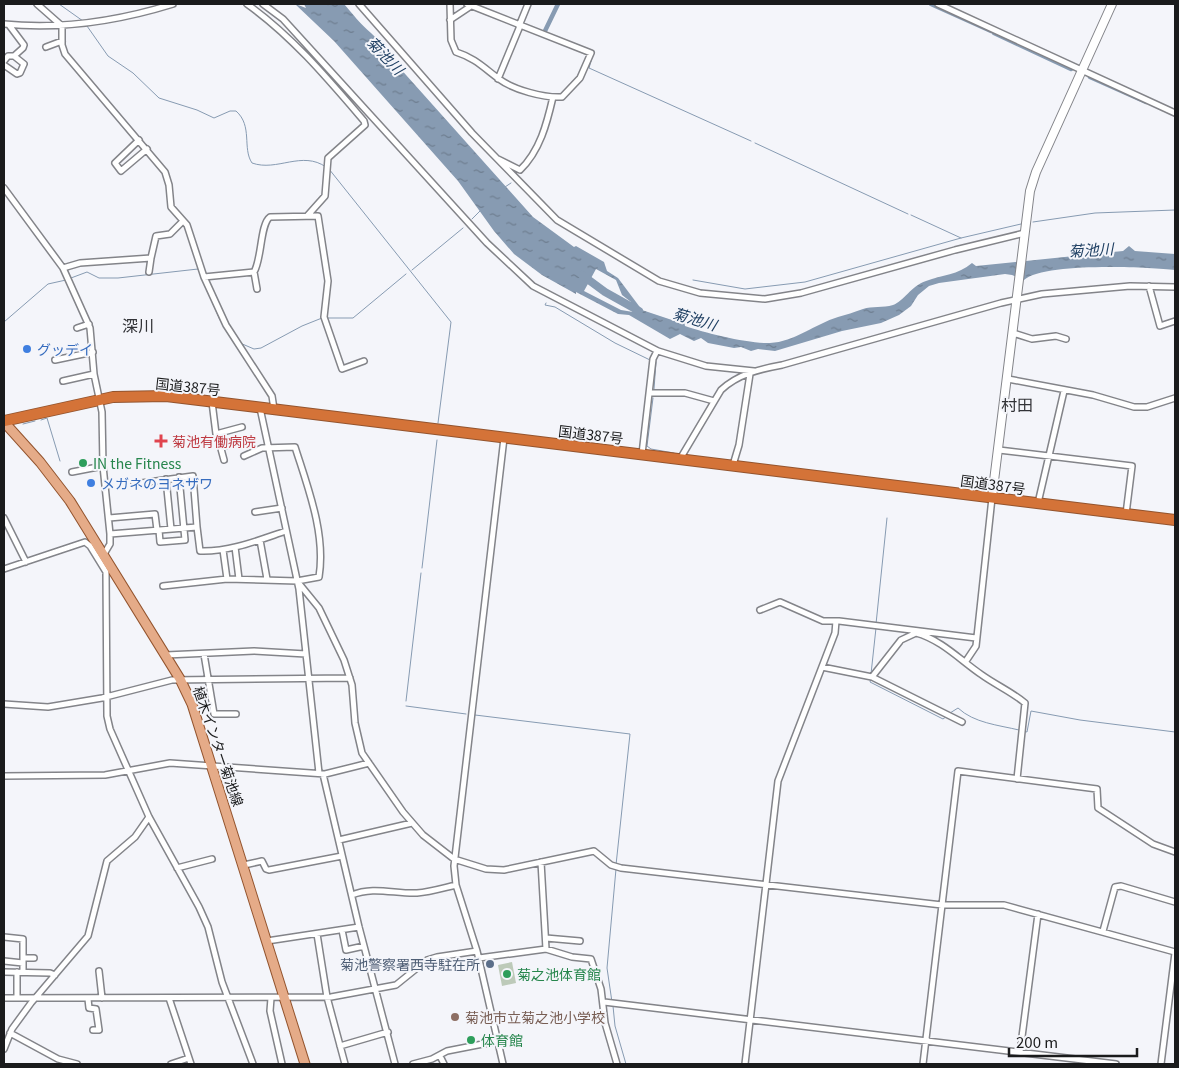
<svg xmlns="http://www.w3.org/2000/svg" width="1179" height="1068" viewBox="0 0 1179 1068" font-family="Georgia,'Noto Sans JP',serif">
  <defs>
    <pattern id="water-ripples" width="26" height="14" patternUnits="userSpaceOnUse" patternTransform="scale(1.25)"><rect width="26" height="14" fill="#879bb2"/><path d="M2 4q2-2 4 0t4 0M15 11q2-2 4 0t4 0" fill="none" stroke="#6e7e90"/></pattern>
  </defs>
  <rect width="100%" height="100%" fill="#f4f5fa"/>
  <path fill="#bdcab9" d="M512,962l4,21 -14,3 -4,-21z"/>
  <path fill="url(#water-ripples)" fill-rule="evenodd" d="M295,4l11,4 -2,-4h40c8,9 17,21 27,29 10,10 22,19 27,33l135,151 41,30 2,-1 28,16 3,9 11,7 24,32 39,13 3,-2 1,5c20,7 65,18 85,17 24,-1 45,-19 68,-26 8,-2 16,-5 25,-8 9,-3 20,-1 30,-4 11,-4 18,-19 33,-24 16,-6 32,-6 46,-18l4,3 147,-15 6,-5 6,5 40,3v16c-28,-3 -131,-8 -151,10l-12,-5 -7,-1 -66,9 -10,3 -11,9 -7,11 -12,9 -18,8 -39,8 -67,20 -17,-2 -7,2 -10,-4 -7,1 -26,-5 -7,-5 -7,3 -14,-7 -10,5 -41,-24 -11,-1 -42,-22v2l-34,-19 -28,-21 -20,-23 -36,-50 -124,-140zM596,269l20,11 6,15 9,7 -1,6 3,4 -12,-2 -37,-19z"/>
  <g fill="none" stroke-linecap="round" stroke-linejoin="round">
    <path stroke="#879bb2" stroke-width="1" d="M59,4l24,17
      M87,26l21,30 25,17 26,25 38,12 17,8 16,-7h6c17,15 6,37 16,52 25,9 50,-13 74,4
      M584,48l10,3 -5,17 162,73
      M553,106l2,-6
      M755,143l153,71
      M329,169l122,153 -13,101
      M522,172l6,-7
      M505,187l6,-4
      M911,215l50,23
      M472,219l9,-9
      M1033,222l62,-9 80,-3
      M412,270l51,-42
      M71,278l16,-6 12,6h19l80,-9 22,51
      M693,280l52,9 60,-7 156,-44 60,-14
      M546,303l-1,2 10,2 60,36 35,17
      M327,318h26l53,-44
      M4,322l44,-38 18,-4
      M240,343l14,6 7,-1 41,-22 20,-8
      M654,389l2,-27
      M653,398l-6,48 4,3 23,4
      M41,420l6,-2 13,43
      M23,424l12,-3
      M422,568l15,-128
      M876,624l11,-106
      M871,674l5,-46
      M871,678l-1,4 73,37 4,-3
      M406,701l15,-128
      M406,706l60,8
      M950,713l8,-5c16,15 40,17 61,22
      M475,715l155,19 -14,131
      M1023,731l4,1 4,-21 49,9 95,12
      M612,1002l-5,-34 9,-99
      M613,1006l2,20 11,38"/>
    <path stroke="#879bb2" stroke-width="4.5" d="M931,4l60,27
      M544,33l14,-29
      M994,33l77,36
      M1090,77l56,25"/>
    <path stroke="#879bb2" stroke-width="8" d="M582,275l23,17 34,19"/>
    <g stroke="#838489" stroke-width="8">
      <path id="street" d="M37,4l25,22v19l3,9 100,118 4,13 2,22 16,18 17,52 22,48 46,71 2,13
        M247,4c45,32 81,75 117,117l1,4 -37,33 -3,38 -17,19
        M263,4l20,15 204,224 46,43 125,65 48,15 48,5
        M359,4l113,129 85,87 102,61 41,12 65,6 36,-6 154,-43 70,-17
        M450,4l1,36 5,12c19,6 28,16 43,27 15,11 45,19 63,18l18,-19 11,-25 -124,-49
        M938,4l237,109
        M450,20l21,-14
        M4,24c58,6 114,-3 169,-20
        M519,26l9,-22
        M46,47l16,-6
        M4,61l4,-5h6l9,-8 1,-3 -15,-20
        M4,65l13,9 3,-1 4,-9 -10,-8
        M498,79l22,-53
        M139,140l-24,23 6,8 26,-22
        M498,159l22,11c20,-19 27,-47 33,-73
        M4,188l59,80 27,60 4,46 8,38 1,54 7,68v10l-6,10
        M63,268l17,-5 71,-5 5,-22 14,-2 13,-13
        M149,272l2,-14
        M254,272l3,17
        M204,277l50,-5c8,-13 6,-48 16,-55l48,-1 10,65 -4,36 18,52 22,-8
        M1149,286l11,40 15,-5
        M77,328l12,-4
        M1013,333l19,6 24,-3 10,3
        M55,360l38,-8
        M1008,379l85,16 41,12h13l28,-9
        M63,381l31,-7
        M650,393h35l29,8
        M212,402l4,32 26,-7
        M260,408l39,181 20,184
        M217,434l7,26
        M221,447l27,-7
        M999,450l133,16 -6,48
        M642,454l11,-95 4,-8
        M680,459l41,-69c17,-16 39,-21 61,-25l219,-62 41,-9 88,-8 45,1
        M733,465l6,-20 11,-71
        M72,472l31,-6
        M166,479l5,50
        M134,484l59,-8 4,51
        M1038,503l26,-112
        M255,512l27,-4
        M4,518l22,44
        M109,518l46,-4 2,16
        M159,530l1,12 25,-2 -6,-63
        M110,534l87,-7 3,24c30,1 59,-11 86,-20
        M260,540l7,39
        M235,547l4,32
        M223,550l4,29
        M4,569l81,-27 5,4 16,26 1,144 3,13 39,88 50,90 9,20 14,55 31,82
        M297,581l22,27 25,52 8,25 3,38 7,30 41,59 20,23 31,24 32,10 18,1 90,-19 17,14 10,3 321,37h62l171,47
        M163,586l64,-7 70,2 22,-4c7,-43 -11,-89 -24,-130l-33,1 -18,8
        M760,610l20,-8 43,19h16l137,17
        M917,631l-1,2c26,7 45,28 66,42 14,10 30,17 43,28l-8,76
        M204,654l10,60h22
        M166,655l88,-4 52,3
        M966,661l10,-15 16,-148
        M822,667l50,10 90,45
        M872,677l29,-37 15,-7
        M4,704l44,3 54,-9 70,-18 178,-2
        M323,774l36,153 36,137
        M4,776l101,-1 65,-12 155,11 44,-11
        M339,840l73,-17
        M541,862l5,87
        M244,865l18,-4 4,8 3,1 73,-14
        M177,868l35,-9
        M352,895c21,-9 43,-1 65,-2 13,-1 26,-5 39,-8
        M342,930l4,20 18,-4
        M1103,931l12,-44 6,-1 54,16
        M317,934l10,63 18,67
        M4,937l19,2v33
        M546,938l34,3
        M267,941l92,-14
        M23,958h11
        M479,958l67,-9 26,8 19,2 10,30 4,34 12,41
        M4,961l19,2
        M99,971l3,27
        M4,972l46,1 5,2
        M4,998l327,-1 65,-12 31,-25 10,-3 40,-6
        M17,998v-26
        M169,998l22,66
        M271,998l-1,13 12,53
        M88,999l1,9 7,1 3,21h-6
        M604,1002l512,62
        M10,1033l48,26 19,5
        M340,1046l48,-14
        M4,1049l8,-20 19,-26 57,-67 19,-75 28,-24 14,-20
        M1020,1052l18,-138
        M440,1056l4,8
        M171,1064l18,-6
        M413,1064l19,-5 15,-8 51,-10
        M503,1064l-26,-113 -21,-66 -2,-19 50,-428
        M745,1064l33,-283 57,-148 1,-12
        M923,1064l35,-293 139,18 1,19 55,36 22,8
        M1161,1064l14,-111"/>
    </g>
    <g stroke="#838489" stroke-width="10">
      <path id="secondary" d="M992,497l38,-306 6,-19 76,-168"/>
    </g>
    <g stroke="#93542e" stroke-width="11">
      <path id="primary" d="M4,422l36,40 30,39 110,178 12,25 113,360"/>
    </g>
    <g stroke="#93542e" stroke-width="12">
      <path id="highway" d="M4,421l109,-24 53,-1 1009,124"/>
    </g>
    <use href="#street" stroke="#fff" stroke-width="5"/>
    <use href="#secondary" stroke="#fff" stroke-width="8"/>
    <use href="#primary" stroke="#e5ab88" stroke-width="9"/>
    <use href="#highway" stroke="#d47338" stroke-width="10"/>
  </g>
  <g fill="#3f7fe0" stroke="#f4f5fa" stroke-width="2">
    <circle cx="27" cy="349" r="5"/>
    <circle cx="91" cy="483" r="5"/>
  </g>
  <path fill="#e0444e" stroke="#f4f5fa" stroke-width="2" d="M158.5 433.5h5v5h5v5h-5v5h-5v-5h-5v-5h5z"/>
  <g fill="#2e9e5b" stroke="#f4f5fa" stroke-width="2">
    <circle cx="83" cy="463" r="5"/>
    <circle cx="507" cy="974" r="5"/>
    <circle cx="471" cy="1040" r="5"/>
  </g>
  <circle fill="#5c6f8a" stroke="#f4f5fa" stroke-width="2" cx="490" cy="964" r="5"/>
  <circle fill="#8d6e63" stroke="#f4f5fa" stroke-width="2" cx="455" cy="1017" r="5"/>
  <g text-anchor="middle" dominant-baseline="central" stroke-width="4" stroke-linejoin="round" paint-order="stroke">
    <g font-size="14" fill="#366cbe" stroke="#f4f5fa" text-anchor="start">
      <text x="37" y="349">グッデイ</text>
      <text x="101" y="483">メガネのヨネザワ</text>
    </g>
    <g font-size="14" fill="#1a1b1c" stroke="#f4f5fa">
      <text transform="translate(188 386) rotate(6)">国道387号</text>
      <text transform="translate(591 434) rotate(7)">国道387号</text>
      <text transform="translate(993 484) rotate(8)">国道387号</text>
      <text transform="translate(219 746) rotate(71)">植木インター菊池線</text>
    </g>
    <g font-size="14" fill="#be3a42" stroke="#f4f5fa" text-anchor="start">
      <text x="172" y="441">菊池有働病院</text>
    </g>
    <g font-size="14" fill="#27864d" stroke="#f4f5fa" text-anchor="start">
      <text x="93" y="463">IN the Fitness</text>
      <text x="517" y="974">菊之池体育館</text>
      <text x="481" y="1040">体育館</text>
    </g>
    <g font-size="14" fill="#4e5e75" stroke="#f4f5fa" text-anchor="end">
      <text x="480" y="964">菊池警察署西寺駐在所</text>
    </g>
    <g font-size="14" fill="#785e54" stroke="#f4f5fa" text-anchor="start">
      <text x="465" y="1017">菊池市立菊之池小学校</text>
    </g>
    <g font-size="15" font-style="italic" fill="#214164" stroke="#f4f5fa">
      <text transform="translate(386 55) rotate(46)">菊池川</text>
      <text transform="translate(1091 249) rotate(-3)">菊池川</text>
      <text transform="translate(695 318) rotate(17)">菊池川</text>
    </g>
    <g font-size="16" fill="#323337" stroke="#f4f5fa">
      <text x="138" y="325">深川</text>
      <text x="1017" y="404">村田</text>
    </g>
  </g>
  <rect width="1179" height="1068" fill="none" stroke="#1a1b1c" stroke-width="10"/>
  <path d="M1009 1048v8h128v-8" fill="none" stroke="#1a1b1c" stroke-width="2.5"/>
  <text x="1016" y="1048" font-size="15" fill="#1a1b1c" stroke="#f4f5fa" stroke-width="4" paint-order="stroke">200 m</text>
</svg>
